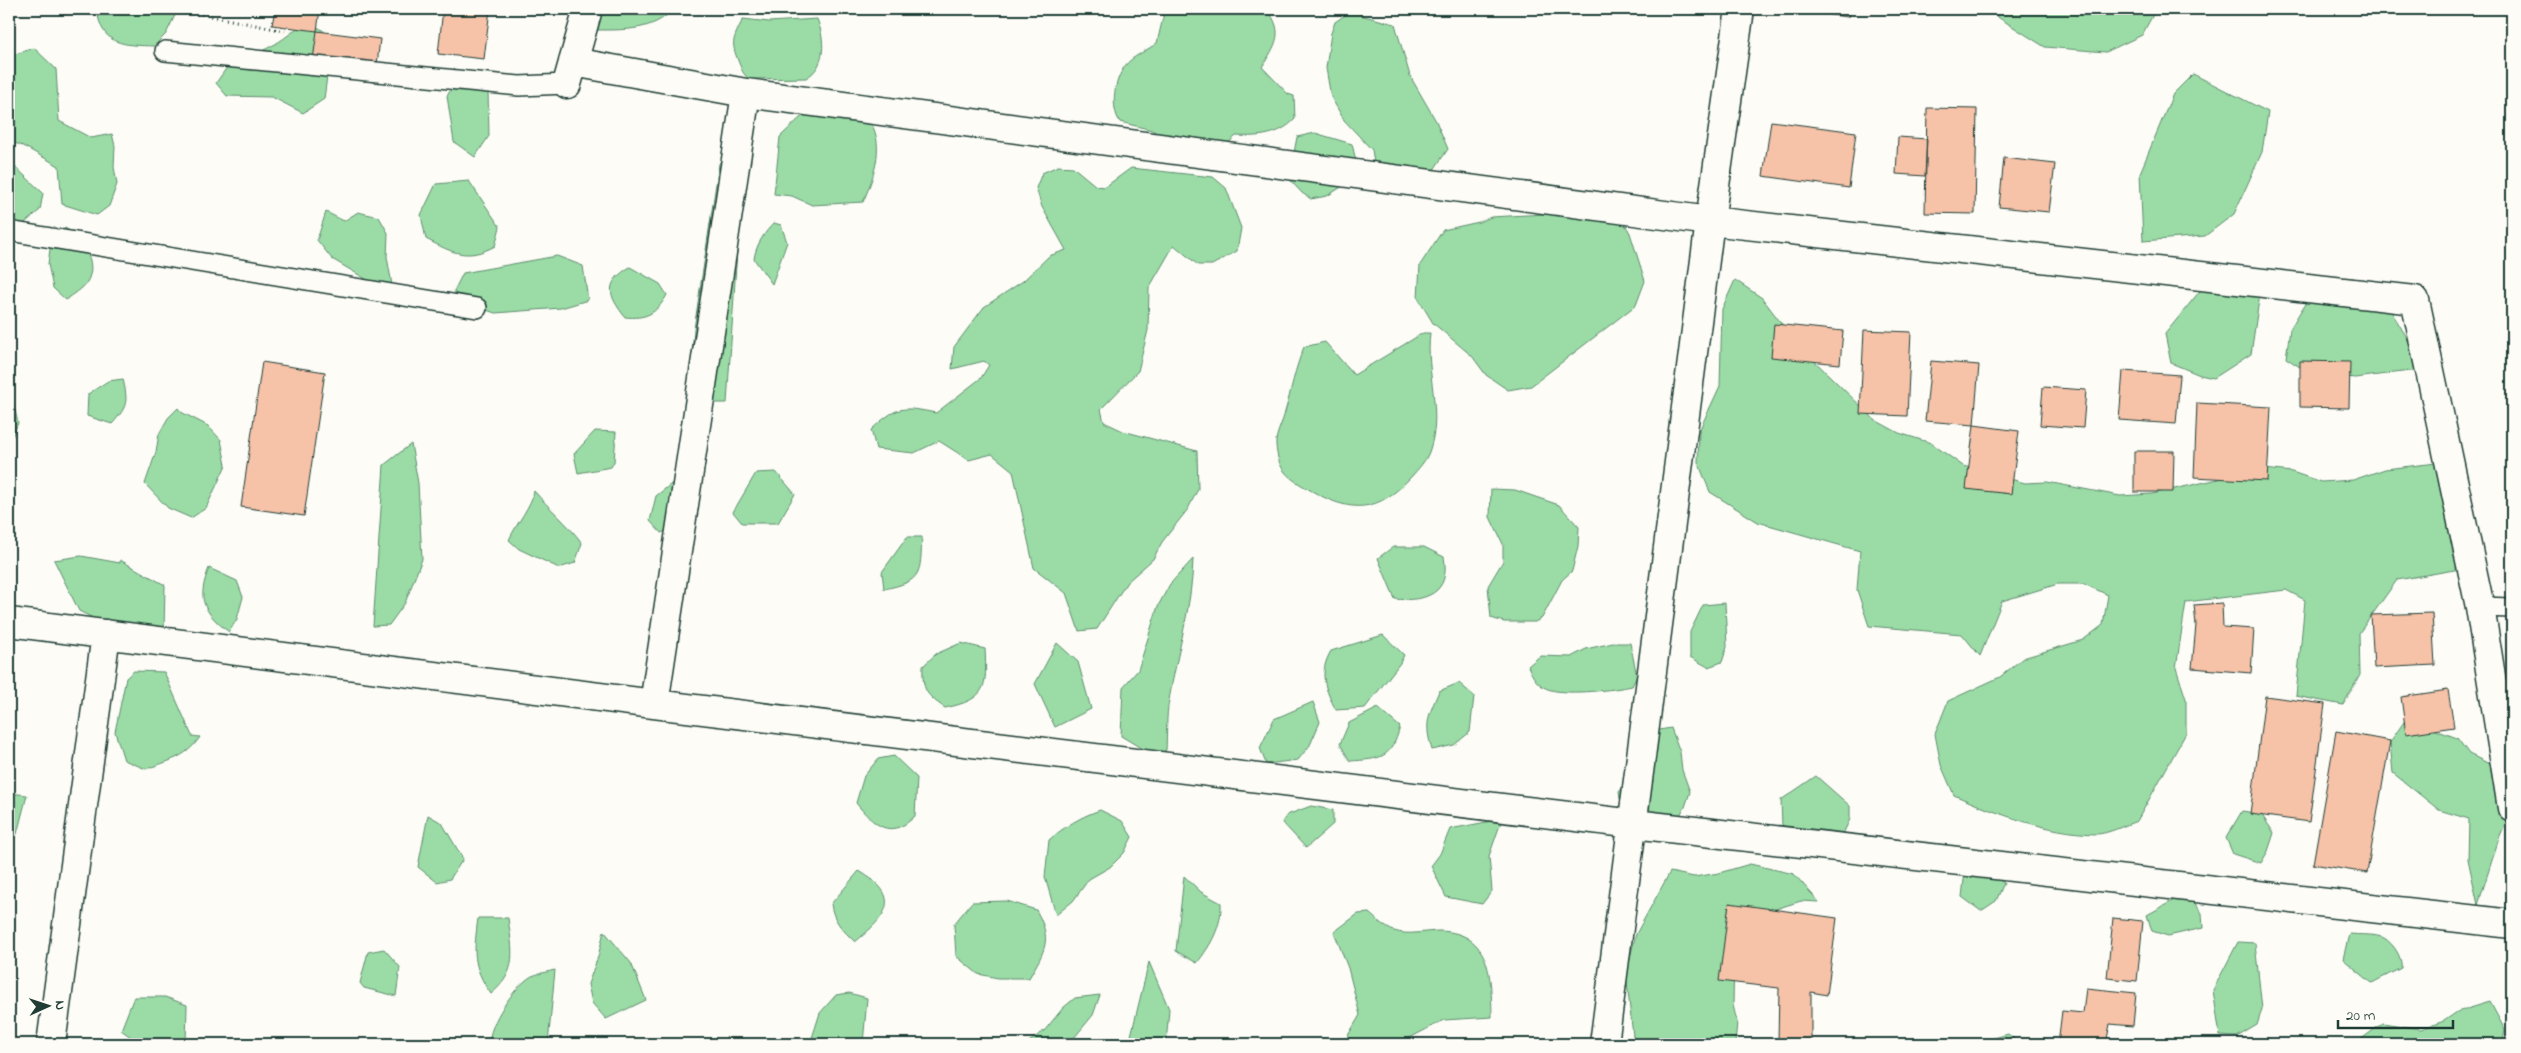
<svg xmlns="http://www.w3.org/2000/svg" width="2521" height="1053" viewBox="0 0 2521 1053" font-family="'Indie Flower',sans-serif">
  <rect width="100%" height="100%" fill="#fdfcf7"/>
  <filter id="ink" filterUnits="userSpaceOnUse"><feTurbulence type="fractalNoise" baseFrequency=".02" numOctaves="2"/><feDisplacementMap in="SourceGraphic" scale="10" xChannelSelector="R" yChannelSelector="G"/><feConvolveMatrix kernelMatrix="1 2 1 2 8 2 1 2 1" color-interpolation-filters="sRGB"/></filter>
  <g filter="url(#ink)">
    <path fill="#9bdca6" stroke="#5d8c6d" d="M97,9h81l-12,25 -12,12c-30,-1 -53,0 -57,-37z
      M586,9h87c-19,22 -49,21 -75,21l-3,-9z
      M1165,9h102c18,24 9,35 -5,58l26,27 6,2 1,23c-16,17 -37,18 -59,17l-33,30 -18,1 -17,-16 -4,-13 -12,-8 -32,-8c-10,-15 -6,-41 5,-56 6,-9 23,-16 32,-23z
      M1354,9l6,6 35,9 15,52 26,45 12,28 -15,22 -51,6 -8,-15 -2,-12 -28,-30 -13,-23 -5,-29 5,-35 4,-11z
      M1996,9h160l-14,26 -36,17 -61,-5 -49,-31z
      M743,19l26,3 48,-3c8,20 10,47 -11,59l-57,1c-7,-6 -7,-9 -10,-16 -9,-22 -6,-23 4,-44z
      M305,21l16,8 11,9 -8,61 -21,14 -31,-16 -45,-1 -11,-13 16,-23c32,-7 49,-17 73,-39z
      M34,48l22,21 3,52 32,17 21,-4 3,12 -1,21 3,17 -8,22 -12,9 -35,-11 -3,-38 -36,-20 -14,-5v-85z
      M2193,74l75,38 -6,40 -28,62 -29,22 -62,5 -3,-68 33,-79z
      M453,86l35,4 1,46 -14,21 -21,-15 -7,-46z
      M850,100c7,7 17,14 21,23 14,24 2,56 -8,79l-51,3 -20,-9 -18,-2 6,-57 21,-20z
      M1315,133l37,11 4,17 -5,20 -24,15 -16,3 -9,-6 -13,-14 8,-42z
      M728,147l15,11 -16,245h-39l6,-74 25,-165z
      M10,162l33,31 -3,17 -20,17 -11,4z
      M1058,166l15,1 23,19 9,1 26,-19 82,9 13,11 15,40 -4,23 -25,14h-14l-24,-20 -25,43 -1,42 -10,41 -37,38 3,13 19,9 74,20 1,38 -10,20 -26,33 -9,17 -26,23 -30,47 -18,2 -13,-38 -32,-25 -21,-97 -21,-17 -23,6 -30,-19 -25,12 -38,-4 -5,-19c26,-24 30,-24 65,-17l45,-35 8,-13 -5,-4 -32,8 2,-22 30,-40 39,-26 26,-25 17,-6 -24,-43 -6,-19 6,-15z
      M469,181l31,46 -5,19c-28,15 -42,7 -69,-7l-5,-24 15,-31z
      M326,212l18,9 14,-9 21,5 9,16 -1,24 5,28h-16l-44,-26 -15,-19z
      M1546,214l76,5 8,14 15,48 -9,24 -105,81 -23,4 -22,-15 -14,-19 -39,-33 -15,-25 2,-33 23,-35 36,-8 12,-5z
      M774,223l7,2 6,17 -15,42 -18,-25c2,-14 10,-26 20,-36z
      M65,228c16,9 34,34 22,54 -4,7 -15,13 -21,18l-13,-12 -5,-24 3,-22z
      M557,256l26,10 5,34 -27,8 -66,5 -37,-13 -4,-9 9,-18z
      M630,267l30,17 7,11c-11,19 -21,24 -42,22 -17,-22 -21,-34 5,-50z
      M2212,276l48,17 -9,61 -37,24 -14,-3 -29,-12 -6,-29z
      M2353,278l27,15 46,76 -71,9 -46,-5 -23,-15 4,-29 28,-47z
      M1735,280l27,18 36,47 77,75 24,13 32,10 32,23 62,17 22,-1 73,14 32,-2 111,-25 29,3 29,10 32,-2 32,-11 69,-8 6,108 -63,11 -38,53 1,42 -17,30 -47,-9 9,-96 -19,-10 -100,12 -10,66 10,31v34l-49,88c-12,4 -29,13 -41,13 -48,-1 -99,-20 -142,-39l-13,-30 -6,-31 13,-33 52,-24 23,-19 60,-18 20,-15 5,-30 -24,-11h-26l-56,17 -22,55 -18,-22 -93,-8 -12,-36 3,-39 -102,-29 -48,-30 -12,-30 1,-31 21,-45 2,-77z
      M1423,333h7c-5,40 13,77 0,116 -3,11 -12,20 -19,28 -33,36 -59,37 -101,13 -21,-12 -32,-18 -34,-45 -1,-10 7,-23 9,-33 7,-24 9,-41 19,-65l21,-5 29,33z
      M123,379c5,23 5,27 -11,45l-25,-8 1,-22 20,-13z
      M9,393h2l7,30 -6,14h-3z
      M178,408l3,4 27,14 13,14 5,25 -20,43 -15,10 -23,-10 -23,-24 11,-32 3,-18 9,-16z
      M595,431l21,1 -2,30 -3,5 -33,6 -4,-19z
      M411,444l7,39 4,76 -17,44 -16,22 -16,1 11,-161z
      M776,472l19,22 -17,29h-36l-9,-11 23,-39z
      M675,481l-1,47 -13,5 -11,-12 6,-25z
      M1491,489l24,1 44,15 20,22 -1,19 -6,25 -10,9 -20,38 -7,4h-31l-13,-4 -3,-32 15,-25v-17l-13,-27z
      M534,491c15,17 34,33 48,52l-7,20 -16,5 -40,-19 -10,-9c7,-16 23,-35 25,-49z
      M907,537h15c-2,37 1,44 -38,52l-2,-17z
      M1393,547h31l20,10c7,36 -18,45 -49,42l-17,-41z
      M81,556l39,7v-3l45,25 -1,46 -69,-12 -16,-8 -25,-51z
      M1193,559c-1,49 -16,93 -24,141 -3,16 -2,34 -3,50l-10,7 -35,-21 2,-49 15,-17 20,-64 12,-22z
      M209,568l28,13 6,16 -6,22 -8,13c-27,-21 -32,-33 -20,-64z
      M1725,603l2,44 -5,15 -14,5 -18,-10v-25l13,-27z
      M1383,635l21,20 -4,8 -35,45 -29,2c-11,-21 -18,-37 -5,-59z
      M961,643l24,6c2,39 2,50 -40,59 -19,-13 -23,-18 -22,-42l13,-12z
      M1057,643l21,19 13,47 -36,18 -20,-43z
      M1613,643h17l7,33 -5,10c-19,4 -62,9 -81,4 -13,-3 -19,-14 -23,-24l12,-10 31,1 15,-8z
      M134,671l30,1 28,64 8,1c-14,21 -32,24 -54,32l-22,-9 -9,-28 11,-54z
      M1459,683l15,13 -4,36 -16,13 -22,5c-8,-27 -4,-33 7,-59z
      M1313,702l7,20 -10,23 -12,15 -32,4 -6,-16 14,-29z
      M1378,708l22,19c-9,32 -19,32 -50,34l-10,-17 9,-21z
      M2406,719l51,19 12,16 41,20 1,37 -12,27 -21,67 -10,-46 1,-40 -30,-9 -46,-37 -3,-31z
      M1671,728l9,24 2,18 8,22 -5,15 -9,14 -32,9 -24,-31 -1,-7 20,-23 3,-36z
      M894,756l23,22 -2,38c-25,25 -41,9 -59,-13l8,-27 14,-17z
      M1816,776l34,30v13l-7,15 -54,6 -7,-15 -1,-25z
      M9,793l18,2 -10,39 -8,9z
      M1311,806l22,4v14l-27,24 -24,-26 5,-7z
      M1100,810l22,11 10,16 -8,16 -14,14 -21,12 -16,22 -17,14 -11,-38 4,-37c15,-13 31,-23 51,-30z
      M2242,811l19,3 13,19 -6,18 -7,12 -28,-9 -7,-16z
      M428,815l14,8 21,36 -13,20 -13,3 -19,-15z
      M1502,819l-13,37 3,35 -10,13 -36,-7 -15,-31 9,-12 10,-25z
      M1750,864l44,10 25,28 -18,-1 -61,19 -6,30 -1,55 4,17 -2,22h-97l-5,-8 -7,-63 10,-39 34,-62 24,5 25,-4z
      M859,871c45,26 28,45 -4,71 -12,-12 -22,-21 -24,-38z
      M1965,871l27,4 12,8 -8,18 -15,10 -19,-14z
      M1184,876l17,16 20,11c1,23 -10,42 -24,60l-21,-12z
      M2187,893l15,20 1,15 -35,8 -16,-5 -5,-16z
      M1007,901l29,9c17,30 9,40 -7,68h-31l-20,-4 -22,-18 -2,-32 18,-22z
      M1369,913c7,6 16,15 25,18 15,5 31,0 46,0 52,2 51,46 52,86l-48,3 -46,24h-55l17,-29 -12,-47 -14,-36 24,-18z
      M478,918h30c4,32 11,53 -17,76 -20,-29 -17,-43 -13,-76z
      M604,931l27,32 15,37 -40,19 -14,-16 -4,-19 10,-27z
      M2349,934c10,1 27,0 35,4 9,5 19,20 17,30l-29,15 -29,-24z
      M2238,942l17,1 7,66 -5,16 -20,12 -17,-1 -7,-46z
      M384,949l16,18 -4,29 -32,-8 -4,-5 8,-31z
      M1149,962l20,47 -3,35h-37z
      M555,970l-7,74h-59c0,-20 25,-58 43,-68 7,-3 16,-4 23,-6z
      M849,993l18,5 -4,46h-53l10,-31 16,-18z
      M1100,995l-7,20 -24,29h-43l19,-14 18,-22 12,-10z
      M134,997h31l22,8 -1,39h-45l-20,-14z
      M2490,1002l15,28 -3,14h-142v-4l23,-17 38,6 23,-8 13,-9z
      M2008,1034l13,10h-39l2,-3z"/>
    <path fill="#f6c2a8" stroke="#1f3d34" d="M275,9h45l-3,22 -45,-6z
      M443,9h47l-6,50 -46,-5z
      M1782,9h67l-1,8z
      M317,31l63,8 -5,43 -64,-8z
      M1927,108l50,1 -2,105 -50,-1z
      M1771,121l85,11 -7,56 -86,-12z
      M1898,137l29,2 -2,37 -29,-2z
      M2004,158l51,6 -6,48 -50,-5z
      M1774,324l69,7 -3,33 -69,-7z
      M1864,330l47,2 -4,84 -47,-2z
      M1931,361l48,4 -5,60 -49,-4z
      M2300,361l50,1 -1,46 -49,-1z
      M262,362l63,10 -21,144 -63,-9z
      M2123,371l57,4 -4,49 -57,-4z
      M2043,387l43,3 -3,38 -43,-3z
      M2197,403l74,4 -4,74 -73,-4z
      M1974,425l45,6 -8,63 -45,-5z
      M2134,451h40l-1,41h-39z
      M2222,603l1,24 31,2 -3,44 -59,-5 4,-43 -2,-20z
      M2432,613l3,52 -61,3 -3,-53z
      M2448,690l6,37 -48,7 -5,-37z
      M2265,696l60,8 -16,118 -59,-8z
      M2336,731l54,10 -23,132 -54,-9z
      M1729,903l108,15 -10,77 -16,-3v52l-33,-1 1,-55 -60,-7z
      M2113,918l30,3 -6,60 -30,-3z
      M2086,988l50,5 -3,33 -23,-2 -4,20h-48l4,-33 21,2z"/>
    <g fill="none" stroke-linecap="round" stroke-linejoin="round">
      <g stroke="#1f3d34" stroke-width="22">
        <path id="lane" d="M165,51l354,35 48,-2
          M9,231l468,77
          M2480,607l32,1"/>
      </g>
      <g stroke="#1f3d34" stroke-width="31">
        <path id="street" d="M573,62l173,31 964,128 705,79 65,307 32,201
          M567,84l21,-75
          M9,622l645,82 980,120 878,100
          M654,704l92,-611
          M51,1044l55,-410
          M1604,1044l106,-823 30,-212"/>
      </g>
      <path stroke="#1f3d34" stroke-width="3" stroke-dasharray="1 4" stroke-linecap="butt" d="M177,9l108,22"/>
      <use href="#lane" stroke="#fdfcf7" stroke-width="19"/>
      <use href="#street" stroke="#fdfcf7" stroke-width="28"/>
    </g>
  </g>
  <rect width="2521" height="1053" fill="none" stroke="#fdfcf7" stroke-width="30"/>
  <rect x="15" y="15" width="2491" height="1023" fill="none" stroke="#1f3d34" stroke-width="2" filter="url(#ink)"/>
  <g transform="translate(48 1006) rotate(87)" stroke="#fdfcf7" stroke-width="4" paint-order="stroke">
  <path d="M0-4L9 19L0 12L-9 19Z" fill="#1f3d34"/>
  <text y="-8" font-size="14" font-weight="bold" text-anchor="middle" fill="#1f3d34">N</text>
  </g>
  <path d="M2338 1020v8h115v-8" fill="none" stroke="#1f3d34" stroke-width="2.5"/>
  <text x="2346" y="1020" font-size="15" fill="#1f3d34" stroke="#fdfcf7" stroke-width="4" paint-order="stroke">20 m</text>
</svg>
